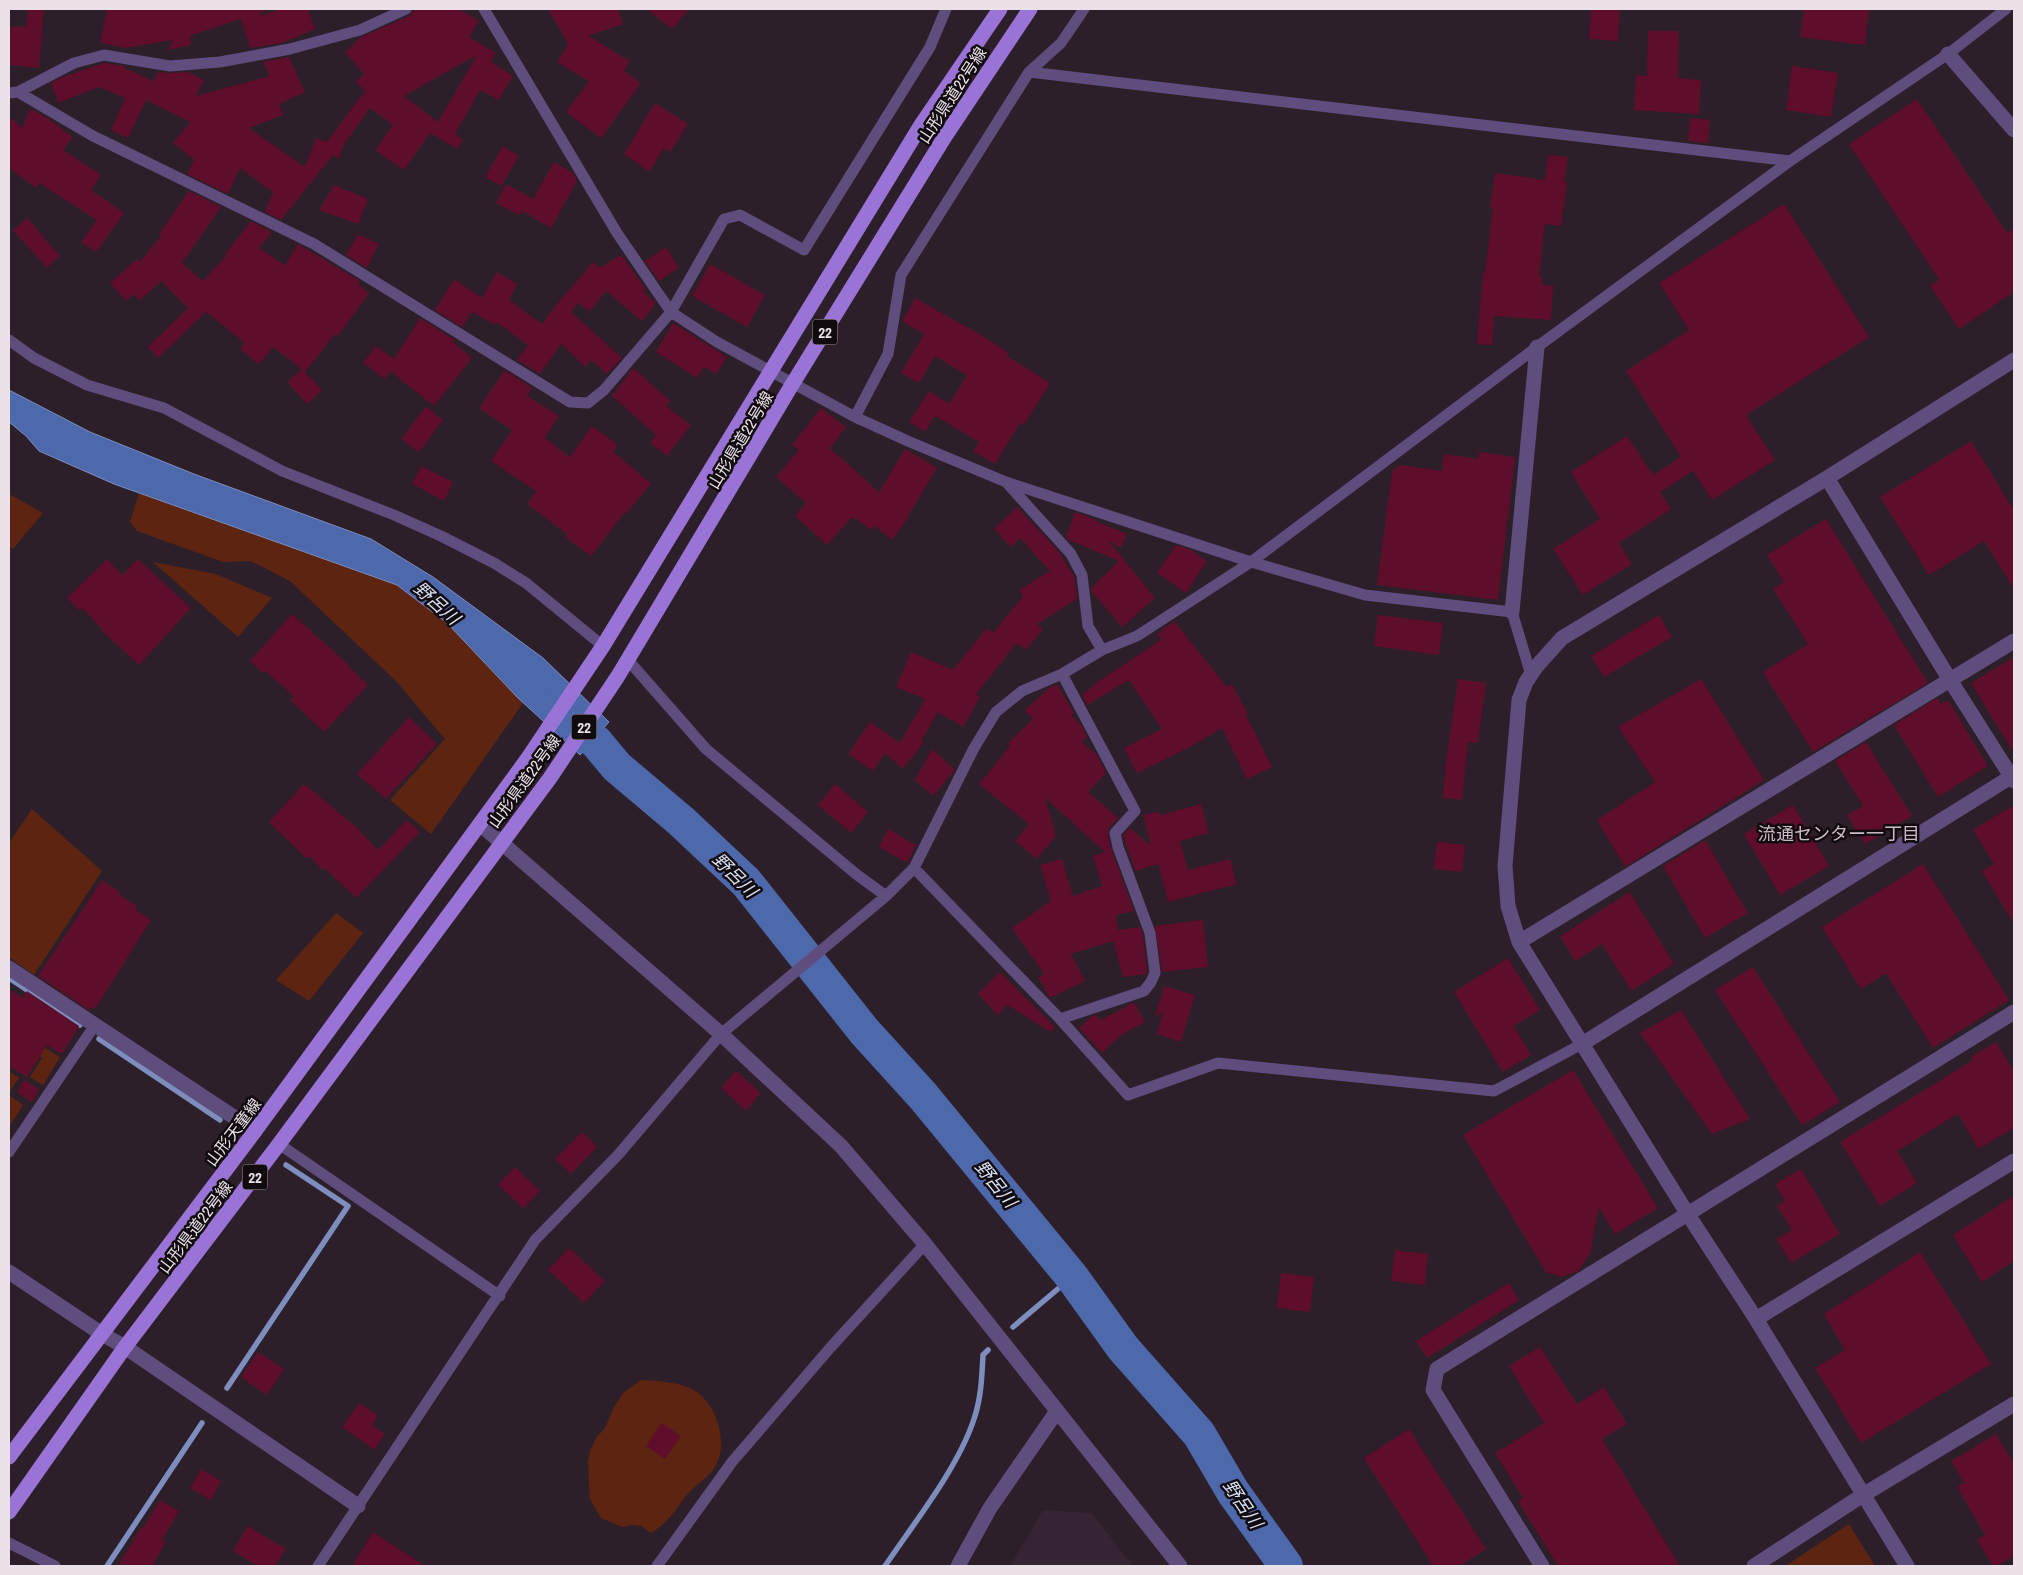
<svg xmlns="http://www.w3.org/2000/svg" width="2023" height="1575" viewBox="0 0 2023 1575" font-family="'Archivo Narrow','Noto Sans JP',sans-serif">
  <rect width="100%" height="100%" fill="#2c1f29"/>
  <path fill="#362433" d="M1043,1510l49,3 41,53h-123z"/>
  <path fill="#5d2511" d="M139,493l258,92 50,38 76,80 -92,131 -41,-34 55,-61 -49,-58 -106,-100 -39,-20 -28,1 -86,-31 -7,-9z
    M9,494l34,19 -30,36 -4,-3z
    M153,562l63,12 56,24 -34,39z
    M32,809l70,62 -68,104 -25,-18v-114z
    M336,913l27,20 -54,68 -33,-21z
    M32,1040l28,17 -17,28 -13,-8 12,-19 -16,-10z
    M9,1071l10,7 -9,13 -1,-1z
    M9,1095l14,10 -14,22z
    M641,1380c16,1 34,2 49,8 25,11 37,49 28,73 -6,15 -21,22 -31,34 -13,16 -18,27 -36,38l-10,-7 -9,-1 -10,2 -21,-9 -11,-19 -1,-14 -1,-23 2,-11 6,-13 9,-10 9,-21 9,-14z
    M1849,1524l26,42h-90z"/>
  <path fill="#4e68ac" stroke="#7d8dbe" d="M9,390l81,42 104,42 177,65 62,38 110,81 66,64 -29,33 -63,-58 -70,-74 -50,-38 -283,-101 -75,-33 -13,-15 -17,-14z"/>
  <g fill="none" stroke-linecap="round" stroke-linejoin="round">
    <path stroke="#7d8dbe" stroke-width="5.5" d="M9,978l71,47
      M99,1039l121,81
      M1013,1327l59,-50
      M227,1388l121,-182 -62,-41
      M107,1566l95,-143
      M885,1566c29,-43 73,-98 89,-147 7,-20 8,-43 9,-64l5,-5"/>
    <path stroke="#4e68ac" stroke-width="34" d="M558,709l15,16 23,17 21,25 64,54 65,61 118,149 59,65 149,181 51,71 76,86 34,58 53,74"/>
  </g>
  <path fill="#5e0e2a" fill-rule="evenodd" d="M28,9h16l-5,59 -30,-3v-38l17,-1z
    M107,9h156l1,3 -4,1 1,3 19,-7h28l7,20 -33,14 -32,5 -9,-29 -51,17 1,9 -23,5 5,-10 -47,8 -26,-5z
    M415,9h44l20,12 -10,16 27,16 -5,9 22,14 -14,24 -19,-10 -25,44 8,6 -6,9 -27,-16 -26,37 -29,-20 18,-25 -23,-17 -25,35 -7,16 -5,-4 -52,65 -16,-8 8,-20 -33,-24 -12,26 -41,-20 7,-14 -21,-17 17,-21 -44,-22 -18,38 -17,-8 14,-32 -26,-11 -41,16 -7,-20 12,-6 41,-14 21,3 -1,2 30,13 4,-9 12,1 18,-1 16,8 -8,16 74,-20 -7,-14 26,-5 16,35 -26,12 4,11 -34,13 56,39 11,-29 11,4 38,-51 -9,-10 8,-7 -19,-22 16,-15 48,-21zM477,55l-39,67 -34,-26z
    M548,9h70l5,15 -35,12 42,25 -6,10 17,12 -40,55 -35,-26 23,-31 -32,-19 11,-18z
    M647,9h42l-17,20z
    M1591,9h29l-2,32 -29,-2z
    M1804,9h65l-4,36 -65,-8z
    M1648,31h31l-1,47 23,2 -2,34 -65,-4 2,-35 11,1z
    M1792,66l46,7 -7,44 -45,-7z
    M1917,99l90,134 7,-5v64l-55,37 -29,-43 9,-7 -90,-135z
    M655,103l33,21 -18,28 -6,-4 -15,24 -25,-18z
    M30,109l16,8 27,20 -10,13 38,25 -10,15 33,23 -28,39 -15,-10 16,-22 -58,-37 -3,5 -27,-20v-52l13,12z
    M1690,118l20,2 -2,23 -20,-2z
    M503,146l16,10 -18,30 -16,-9z
    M1548,155l20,2 -4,25h3l-6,44 -16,-2 -6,52 3,1v8l11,1 -2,34 -57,-4 -2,29 -15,-1 6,-72h2l8,-64h-3l5,-35 50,7z
    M554,162l19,11 4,8 -26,47 -29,-17 -3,4 -23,-12 10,-19 27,15z
    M334,185l34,14 -10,25 -39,-14z
    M189,191l32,16 -39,56 21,18 24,-26 -2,-1 26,-33 21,11 -13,16 26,17 13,-21 62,37 -2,3 11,9 -31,43 -3,-2 -30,38 17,18 -15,14 -20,-22 15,-13 -29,-22 -14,17 -19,-15 5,-6 -39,-31 -48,46 -10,-11 40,-39 -27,-27 -22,20 -5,-7 -8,7 -16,-18 27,-24 3,3 21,-26 -2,-2z
    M1784,204l85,133 -123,78 29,45 -63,40 -19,-29 -33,21 11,17 -52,34 13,21 -49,31 -30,-46 47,-30 -29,-47 56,-36 26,39 28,-18 -55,-86 63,-41 -30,-47z
    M27,218l33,38 -13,12 -34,-38z
    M358,234l21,10 -12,24 -21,-13z
    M666,247l13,21 -20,13 -14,-20z
    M621,255l25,34 -3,2 13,12 -14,18 -36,-30 -16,20 -12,-8 -7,9 51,46 -15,16 -16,-14 -6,7 -24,-23 -21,30 -23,-14 11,-15 -32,-23 -1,3 -23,-13 -10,15 -27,-17 19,-31 28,19 15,-26 20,12 -8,16 33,24 15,-20 36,-42 7,6z
    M710,264l55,31 -18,32 -55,-31z
    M915,298l66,37 28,18 -2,3 43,27 -26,42 -4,-2 -25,41 -22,-13 6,-9 -44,-26 -10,16 -16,-10 20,-31 20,13 18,-29 -32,-19 -16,27 -18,-10 23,-39 -22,-13z
    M420,318l35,22 -2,2 19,16 -38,48 -44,-35 -5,8 -22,-16 13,-17 18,13z
    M673,323l54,34 -11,17 -12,-7 -7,11 -41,-26z
    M633,368l37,33 -4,5 25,19 -24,31 -17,-13 6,-8 -44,-39z
    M505,370l27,18 -5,8 32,20 -14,22 25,19 22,-31 26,19 -5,7 38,31 -25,31 -1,-2 -34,44 -26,-19 2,-3 -40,-30 9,-13 -45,-30 21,-31 -33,-22z
    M426,406l17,14 -24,32 -18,-13z
    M821,408l25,19 -16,21 49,44 26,-43 32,19 -29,48 1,1 -17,23 -17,-14 -3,4 -20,-13 -25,28 -32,-29 11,-13 -30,-26 23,-27 -7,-5z
    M1971,441l43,69v79l-30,-48 -55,34 -49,-78z
    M1479,452l36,5 -17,143 -121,-15 15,-113 8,-7 42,6 2,-17 34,5z
    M421,466l32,16 -9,19 -32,-17z
    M1017,507l42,45 16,26 2,21 -40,25 6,5 -17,21 -9,-7 -41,51 4,3 -17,30 -25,-15 -16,28 2,2 -21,27 -18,-16 -12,18 -25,-17 22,-32 30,21 25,-44 -29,-12 15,-35 42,18 34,-42 6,5 30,-37 -4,-6 31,-19 -30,-33 -9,9 -17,-18z
    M1075,512l22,8 -1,1 31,13 -6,14 -13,-8 47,58 -33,29 -31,-36v-3l28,-27 -52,-22 -1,-2z
    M1826,519l102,164 -115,69 -50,-80 45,-28 -35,-55 11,-7 -17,-27z
    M1176,545l15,5 16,11 -21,32 -29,-20z
    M107,559l15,16 16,-16 53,49 -52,57 -37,-34 1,-1 -21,-22 -2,3 -13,-13z
    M292,614l57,51 -1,1 20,19 -44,47 -34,-32 4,-4 -29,-25 -2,2 -13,-12z
    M1378,615l65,8 -4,32 -65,-9z
    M1659,615l13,22 -68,40 -13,-21z
    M1174,621l53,66 5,-3 16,30 -2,1 26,52 -25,12 -25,-51 -28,17 -57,28 -13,-25 38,-19 -33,-49 -42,25 -5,-10 17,-14 63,-42 -5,-5z
    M2014,657v96l-43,-70z
    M1458,679l28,4 -8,60 -10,-1 -6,58 -19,-2 3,-36z
    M1701,679l63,101 -139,87 -28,-47 58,-38 -37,-55z
    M1057,684l17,29 -3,2 10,10 6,12 -5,5 15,13 9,18 -18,19 30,26 -9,10 -1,7 3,14 23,62 -18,4 2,15 22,-3 3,8 4,37 -1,2 -23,3 -10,-36 -42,13 14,27 -35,17 -12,-21 6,-3 -32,-46 39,-27 -11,-36 22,-6 11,37 29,-10 -9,-30 12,-4 -60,-54 11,38 -19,23 -22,-18 14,-17 -50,-40 31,-38 -2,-3 25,-24 -8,-9 24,-22z
    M1937,698l4,6 7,-4 40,66 -50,31 -44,-72z
    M409,717l28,27 -51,55 -29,-25z
    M1866,742l46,74 -47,28 -18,-29 16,-9 -28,-45z
    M932,749l23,21 -22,26 -18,-16z
    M304,784l50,41 24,25 29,-30 13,12 -64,66 -32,-30 -2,2 -12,-14 -3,3 -38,-37z
    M835,784l33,28 -17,21 -33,-28z
    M1201,804l8,29 -29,8 8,29 42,-11 7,25 -69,18 -10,-38 -23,7 -12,-36 7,-7 21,18 -8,-31 14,-3 4,3z
    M1793,805l36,61 -49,29 -36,-61z
    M2014,805v119l-32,-53 12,-7 -21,-34z
    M888,829l28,16 -9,18 -28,-16z
    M1705,840l43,73 -43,25 -42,-72z
    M1437,842l28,3 -3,27 -28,-3z
    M1923,864l86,136 -76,48 -47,-75 -25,16 -39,-62z
    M102,880l19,13 -2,2 18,11 -2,3 16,11 -56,89 -4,-2 -2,3 -51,-34z
    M1630,892l44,72 -43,27 -29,-47 -27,17 -15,-25z
    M1203,920l5,47 -46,5 -7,-46z
    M1508,958l32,52 -26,16 17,29 -28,17 -49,-80z
    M1753,967l87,135 -38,23 -87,-135z
    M1000,972l55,55 -4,5 -44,-27 -9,10 -20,-21z
    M1164,986l31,9 -14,47 -24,-8 6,-22 -8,5z
    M9,989l14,9 4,-7 52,35 -17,28 -15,-9 -20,32 -18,-11z
    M1134,1002l11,20 -24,13 -19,18 -23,-25 12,-11 5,-2 5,5z
    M1681,1010l69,109 -38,15 -72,-101z
    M1996,1042l18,29v57l-36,21 -20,-35 -61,37 20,32 -37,23 -40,-64 133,-82 -2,-3z
    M1573,1070l85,138 -43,26 -16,-27 -9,47 -12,17 -16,6 -16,-5 -83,-137z
    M736,1071l25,22 -15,18 -25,-23z
    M24,1080l15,9 -7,13 -15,-10z
    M582,1132l15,15 -26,27 -16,-15z
    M515,1167l25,24 -17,17 -25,-23z
    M1801,1169l39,65 -49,29 -15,-24 16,-9 -15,-24 8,-5 -10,-17z
    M2014,1196v65l-32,21 -29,-47z
    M569,1248l36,33 -21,22 -36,-33z
    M1395,1250l33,4 -3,31 -34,-4z
    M1920,1252l71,112 -130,79 -46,-75 30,-18 -21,-36z
    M1281,1273l33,4 -4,35 -33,-4z
    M1509,1283l10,17 -92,58 -11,-17z
    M1540,1347l37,57 27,-17 23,37 -25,15 78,127h-122l-40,-65 5,-3 -28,-45 49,-30 -35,-57z
    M258,1352l26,17 -17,26 -26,-18z
    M359,1403l19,13 -6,9 13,9 -11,16 -32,-23z
    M661,1423l20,13 -16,23 -19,-13z
    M1409,1429l77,120 -27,17h-26l-69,-108z
    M1996,1434l18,30v92l-17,10h-4l-16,-26 8,-5 -28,-48 7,-4 -13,-22z
    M201,1469l20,12 -10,19 -21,-12z
    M160,1500l19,11 -17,29 4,2 -14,24h-34l23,-39 2,1z
    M248,1526l38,23 -11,17h-17l-25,-15z
    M373,1532l52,34h-73z"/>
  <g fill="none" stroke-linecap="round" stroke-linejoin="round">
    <path stroke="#5e4d7d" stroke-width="11" d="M946,9l-16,38 -126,203 -64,-35 -16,4 -53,93 46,30 138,75 55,25 96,40 245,80 114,33 147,17 19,63
      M1029,72l761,89
      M18,92l56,-29 30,-8 66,11 50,-4 70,-13 70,-19 46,-21
      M9,93l9,-1 75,44 221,108 256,158 18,1 16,-13 67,-78 -54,-79 -133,-224
      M9,340l25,18 53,27 77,23 118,63 112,44 49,22 51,26 32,20 77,63
      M855,417l33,-63 13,-79 128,-203 32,-29 23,-34
      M1007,483l64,71 11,21 6,51 14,24
      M628,660l78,89 150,125 30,22
      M914,868l146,151 68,76 90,-32 276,28 88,-47
      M1060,1019l84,-28 7,-9 4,-9 -5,-40 -32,-86 -3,-14 20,-22 -73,-137
      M279,1144l221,152
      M9,1152l86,-127
      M9,1543l46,23
      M318,1566l217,-326 83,-85 103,-121 165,-138 28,-28 60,-120 22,-36 26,-21 40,-17 40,-24 35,-14 114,-74 286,-215 253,-186 158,-107 58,-45
      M657,1566l75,-104 98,-114 95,-104"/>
    <path stroke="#5e4d7d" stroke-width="15" d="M1948,54l66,76
      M1827,478l123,202 64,101
      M1512,612l25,-265
      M480,824l241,210 120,112 84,98 255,322
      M1519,942l495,-301
      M9,968l246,163
      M1582,1044l432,-269
      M9,1272l93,62 23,13 233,159
      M1756,1319l258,-158
      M958,1566l32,-58 67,-97
      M1542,1566l-109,-176 4,-21 577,-357
      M1754,1566l109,-71 151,-91
      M1907,1566l-151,-247 -69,-106 -168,-271 -11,-36 -3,-40 14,-166 7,-18 10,-15 26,-29 265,-160 187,-118"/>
    <path stroke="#9974d6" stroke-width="15" d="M9,1457l246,-326 273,-373 75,-112 318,-521 79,-116
      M9,1512l116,-165 154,-203 271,-366 68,-102 175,-293 151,-245 86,-129"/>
  </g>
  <g text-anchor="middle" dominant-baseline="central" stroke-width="5" stroke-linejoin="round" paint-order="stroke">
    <g fill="#110b0f" stroke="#aaa2a8" stroke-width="1">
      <rect x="812.5" y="319.5" width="25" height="25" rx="4"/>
      <rect x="571.5" y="714.5" width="25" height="25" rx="4"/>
      <rect x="242.5" y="1164.5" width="25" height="25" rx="4"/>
    </g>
    <g font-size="15" font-weight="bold" fill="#ebe2e9">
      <text x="825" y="332">22</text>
      <text x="584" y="727">22</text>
      <text x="255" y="1177">22</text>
    </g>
    <g font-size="16" fill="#ebe2e9" stroke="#110b0f">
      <text transform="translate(952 95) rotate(-57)">山形県道22号線</text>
      <text transform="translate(740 440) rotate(-59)">山形県道22号線</text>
      <text transform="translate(524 781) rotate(-54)">山形県道22号線</text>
      <text transform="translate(233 1132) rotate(-53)">山形天童線</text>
      <text transform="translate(195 1227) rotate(-53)">山形県道22号線</text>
    </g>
    <g font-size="18" font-style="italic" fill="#d9e1f5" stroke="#110b0f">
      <text transform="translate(437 603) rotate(42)">野呂川</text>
      <text transform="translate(735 875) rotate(45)">野呂川</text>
      <text transform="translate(996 1184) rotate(51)">野呂川</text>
      <text transform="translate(1243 1504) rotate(56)">野呂川</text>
    </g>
    <g font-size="18" fill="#ccbcc9" stroke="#110b0f">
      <text x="1839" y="833">流通センター一丁目</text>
    </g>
  </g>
  <rect width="2023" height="1575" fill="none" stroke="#ebe2e9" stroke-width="20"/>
</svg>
